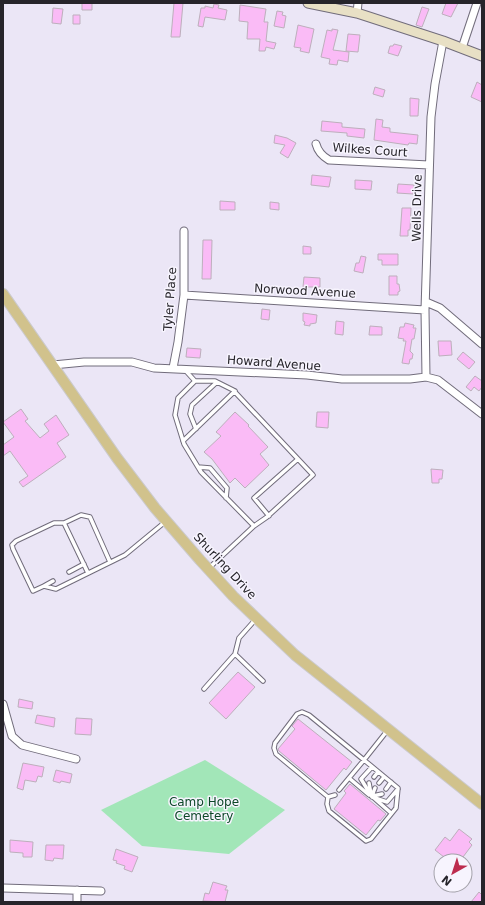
<svg xmlns="http://www.w3.org/2000/svg" width="485" height="905" viewBox="0 0 485 905" font-family="'DejaVu Sans',sans-serif">
  <rect width="100%" height="100%" fill="#ebe6f6"/>
  <path fill="#a2e6b8" d="M205,760l80,50 -56,44 -87,-8 -41,-36z"/>
  <path fill="#fabbf6" stroke="#bdafbc" d="M82,3h10v7h-10z
    M174,3h9l-3,34h-9z
    M446,3h12l-7,14 -9,-3z
    M214,4l5,1 -1,3 9,2 -2,10 -20,-3 -2,10 -5,-1 3,-18h4v-2l8,2z
    M240,5l26,4 -2,13h4l-2,19 10,2 -2,6 -8,-2 -1,4h-6l1,-12h-13l1,-17 -9,-1z
    M422,7l7,2 -7,18 -6,-2z
    M53,8l10,1 -2,15 -9,-1z
    M277,11l6,1 -1,3 4,1 -2,12 -10,-2z
    M73,15h7v9h-7z
    M298,25l16,4 -5,24 -9,-2 1,-3 -7,-1z
    M332,29l6,1 -5,20 16,2 -1,10 -10,-2 -1,5 -8,-1 1,-5 -9,-2 6,-27 5,1z
    M348,34l12,1 -2,17 -12,-1z
    M394,44l8,2 -4,10 -10,-3 2,-7h3z
    M477,82l5,3v17l-11,-5z
    M375,87l10,3 -2,7 -10,-3z
    M410,98l9,1 -1,17h-8z
    M376,119l7,1 -1,7 8,1v4l28,3 -1,9 -8,-1 -1,2 -34,-5z
    M322,121l20,2v4l23,2 -1,9 -17,-2v-3l-26,-2z
    M275,135l12,3 9,5 -8,15 -8,-5 5,-8 -11,-2z
    M312,175l19,2 -2,10 -18,-2z
    M355,180l17,1 -1,9 -16,-1z
    M398,184l16,1 -1,9 -16,-1z
    M220,201l15,1v8h-15z
    M270,202l9,1v7l-9,-1z
    M402,208h9l-1,22h-2v6h-8z
    M203,240h9l-1,39h-9z
    M303,246l8,1v7h-8z
    M378,254h20v11h-16v-5h-4z
    M361,256l5,1 -3,16 -9,-2 2,-8h3z
    M389,276h8v8h2l1,7 -2,1v3h-9z
    M304,277l16,1v9h-17z
    M262,309l8,1 -1,10 -8,-1z
    M303,313l14,2 -1,8 -6,1v2l-6,-1 1,-3 -2,-1z
    M336,321l8,1 -1,13 -8,-1z
    M405,323l9,2 -1,3h3l-2,11h-2l-2,12 3,3 -1,5h-2l-1,5 -7,-1 4,-22h-3l1,-2 -6,-1 2,-11h4z
    M370,326l12,1v8h-13z
    M438,341h13l1,14 -13,1z
    M187,348l14,1 -1,9 -14,-1z
    M463,352l12,10 -6,7 -12,-10z
    M475,376l7,5v6l-3,4 -5,-4 -3,4 -5,-4z
    M21,409l7,10 -3,2 15,17 9,-7 -5,-7 12,-9 13,20 -12,8 9,14 -43,30 -4,-5 9,-6 -18,-25 -7,5v-11l11,-8 -11,-15z
    M235,412l14,13 -1,1 20,21 -8,7 9,11 -24,23 -10,-10 -5,5 -18,-24 -8,-7 17,-16 -5,-4z
    M317,412h12l-1,16 -12,-1z
    M431,469l12,1 -1,9h-3v4h-7z
    M238,672l17,15 -29,32 -17,-16z
    M19,699l14,3 -1,7 -14,-2z
    M37,715l18,3 -1,9 -19,-4z
    M76,718l16,1 -1,16 -16,-1z
    M298,719l54,43 -6,8 -2,-2 -18,22 -47,-39 -1,-2 17,-20 -3,-3z
    M23,763l21,4 -2,10 -4,-1 -2,6 -11,-2 -2,10 -6,-2z
    M56,770l16,4 -2,9 -9,-2 -1,2 -7,-2z
    M350,784l36,30 -6,7 -2,-1 -12,15 -32,-26 12,-16 -2,-2z
    M459,829l13,10 -3,3 3,3 -12,16h-11l-14,-11 10,-13 5,4z
    M10,840l23,2 -1,15h-9v-4l-13,-1z
    M46,845h18l-1,14 -9,-1 -1,3 -8,-1z
    M116,849l22,8 -6,15 -8,-3 1,-3 -9,-3 1,-2 -4,-1z
    M213,882l14,4 -2,4h3l-3,12 -22,-1 2,-8 4,1z
    M479,892l3,3v7h-11z"/>
  <g fill="none" stroke-linecap="round" stroke-linejoin="round">
    <g stroke="#716c7b" stroke-width="5.5">
      <path id="lane" d="M185,370l10,11
        M196,429l-6,-15 2,-9 25,-23
        M183,441l52,-50
        M198,467l12,1 17,20 -1,10
        M269,516l-15,-18 44,-39
        M64,523l17,-8 9,2 20,45
        M209,568l45,-42 13,-9 46,-42 -80,-85 -18,-9h-20l-17,17 -3,17 9,29 17,28 53,54
        M69,572l15,-8
        M88,573l-24,-50h-10l-38,18 -4,4 1,4 20,42 11,-5 12,3 69,-34 40,-33
        M44,586l9,-5
        M256,619l-17,19 -4,16 28,27
        M204,689l31,-35
        M372,767l-11,12 11,18 15,5 11,-13
        M374,777l4,-5
        M349,778l20,17
        M369,783l2,11
        M379,783l5,-6
        M386,789l5,-7
        M339,790l25,-30 34,28 -2,20 -25,31 -5,2 -37,-30 -2,-7 1,-7 -52,-43 -2,-6 1,-5 22,-29 5,-2 7,3 55,45 23,-29
        M372,796l3,-8
        M373,796l9,-2
        M328,797l7,-2
        M374,798l17,15"/>
    </g>
    <g stroke="#716c7b" stroke-width="9">
      <path id="street" d="M357,13l1,-10
        M462,48l15,-45
        M316,144c2,8 6,12 13,16l100,5
        M184,295l241,15
        M426,302l14,6 42,36
        M53,365l31,-3h48l22,6 153,7 35,4h68l16,-2 12,3 44,34
        M173,368l5,-26 6,-47v-64
        M426,377l-1,-67 6,-193 4,-33 8,-43
        M3,704l9,32 10,9 54,14
        M3,888l98,3
        M77,902v-12"/>
    </g>
    <g stroke="#716c7b" stroke-width="11">
      <path id="secondary" d="M308,3l49,10 86,28 39,15"/>
    </g>
    <g stroke="#cbcacc" stroke-width="12">
      <path id="primary" d="M3,294l114,164 38,50 45,52 33,36 62,59 187,149"/>
    </g>
    <use href="#lane" stroke="#fff" stroke-width="3.5"/>
    <use href="#street" stroke="#fff" stroke-width="7"/>
    <use href="#secondary" stroke="#e8e0c5" stroke-width="9"/>
    <use href="#primary" stroke="#d1c28c" stroke-width="10"/>
  </g>
  <g text-anchor="middle" dominant-baseline="central" stroke-width="3" stroke-linejoin="round" paint-order="stroke">
    <g font-size="12" fill="#26242a" stroke="#f7f4fe">
      <text transform="translate(370 150) rotate(4)">Wilkes Court</text>
      <text transform="translate(417 208) rotate(-89)">Wells Drive</text>
      <text transform="translate(305 291) rotate(3)">Norwood Avenue</text>
      <text transform="translate(170 299) rotate(-86)">Tyler Place</text>
      <text transform="translate(274 363) rotate(4)">Howard Avenue</text>
      <text transform="translate(225 566) rotate(47)">Shurling Drive</text>
    </g>
    <g font-size="12" fill="#0d4828" stroke="#f7f4fe">
      <text x="204" y="802">Camp Hope<tspan x="204" dy="14">Cemetery</tspan></text>
    </g>
  </g>
  <rect width="485" height="905" fill="none" stroke="#26242a" stroke-width="8"/>
  <g transform="translate(453 873) rotate(219)"><circle r="19" fill="#f7f4fe" stroke="#a3a1a9"/>
  <path d="M0-3L7 15L0 10L-7 15Z" fill="#bd2c4f"/>
  <text y="-6" font-size="11" font-weight="bold" text-anchor="middle" fill="#26242a">N</text>
  </g>
</svg>
